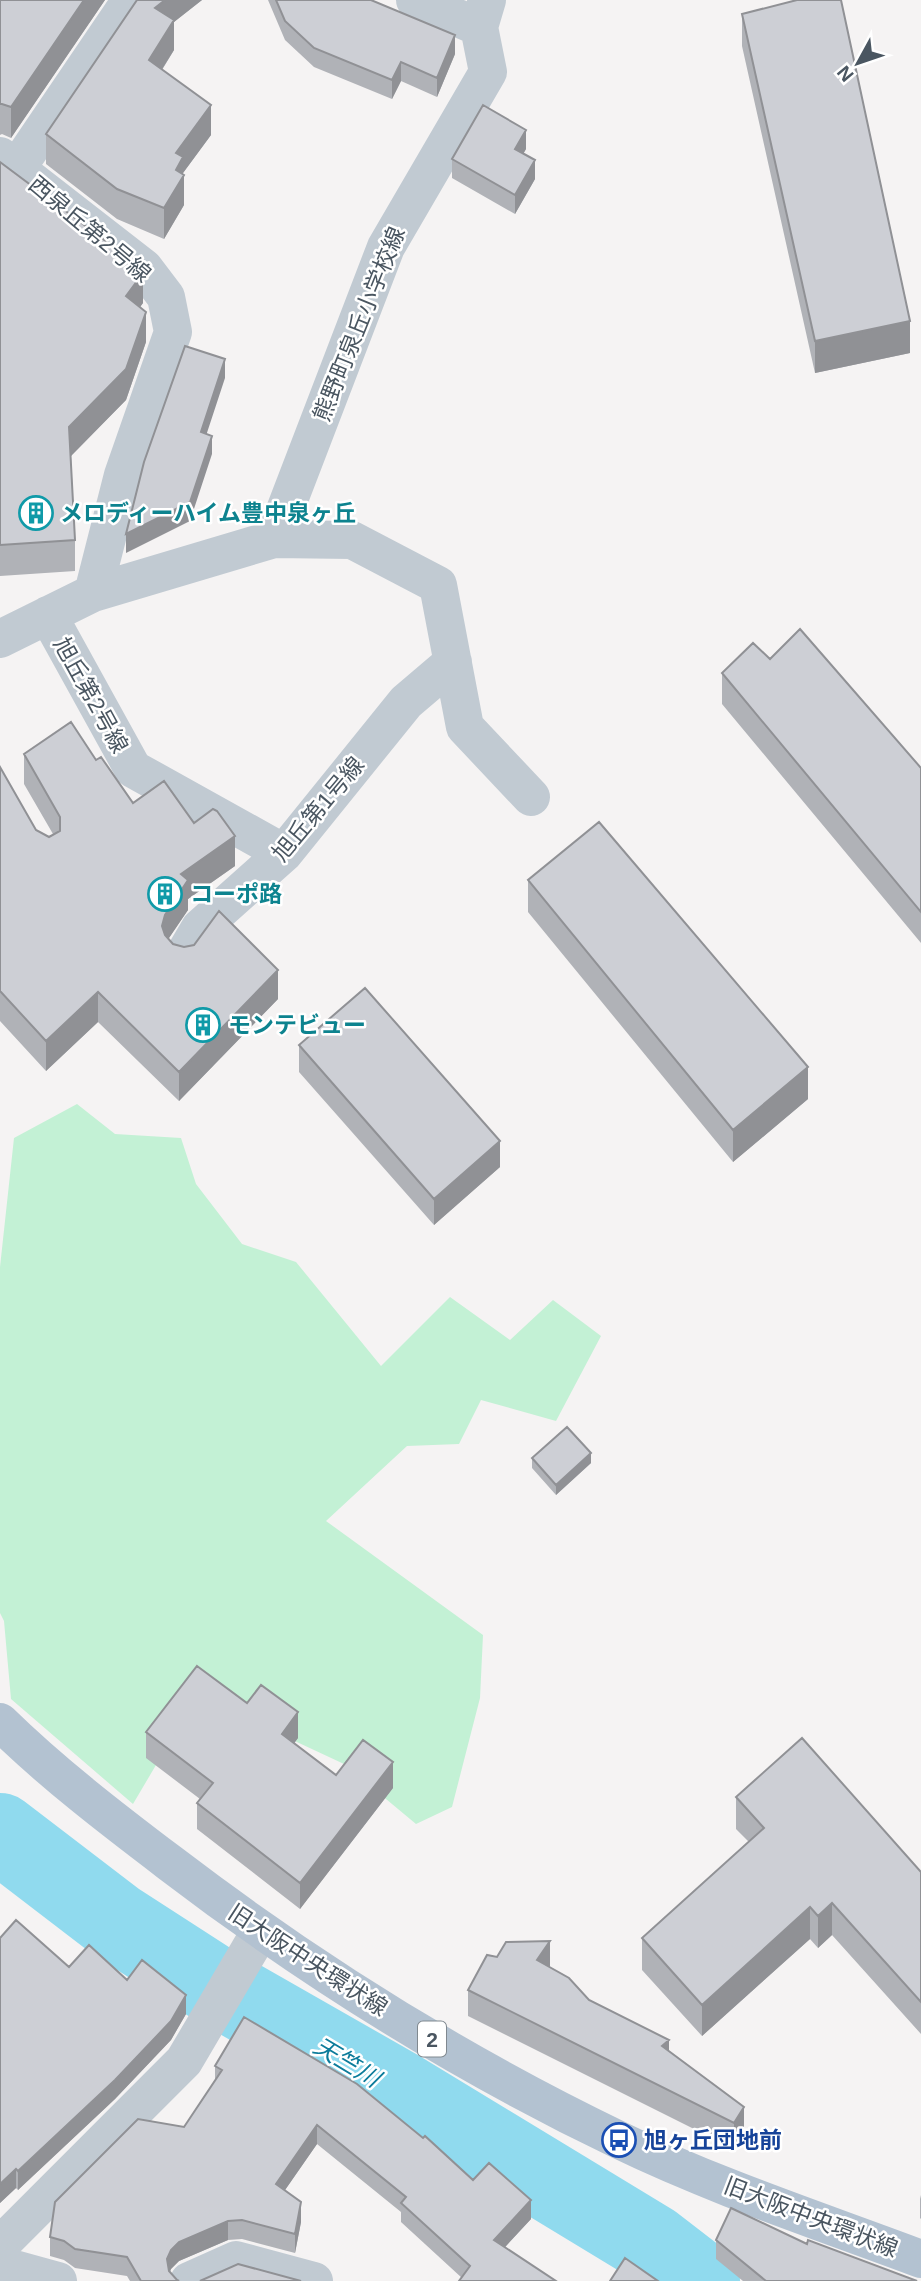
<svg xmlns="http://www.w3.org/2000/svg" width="921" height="2281" viewBox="0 0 921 2281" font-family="Helvetica,'Noto Sans JP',sans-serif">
  <rect width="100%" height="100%" fill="#f5f3f3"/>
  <path fill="#c3f1d5" d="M77,1104l38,30 66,4 15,46 46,60 54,18 85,104 69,-69 60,43 43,-40 48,36 -45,85 -75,-21 -22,44 -52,2 -81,75 157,114 -3,63 -28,109 -36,17 -72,-60 -118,-55 -47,17 -46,78 -122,-105 -7,-78 -4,-8v-346l14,-129z"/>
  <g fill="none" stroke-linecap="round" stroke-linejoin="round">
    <path stroke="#90daee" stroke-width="80" d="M0,1833l115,88 96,62 184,105 257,156 48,37"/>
    <path stroke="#c1cad2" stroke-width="38" d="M415,0l64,27
      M0,156l144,112 22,29 7,35 -50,143 -30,118
      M17,168l114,-168
      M274,539l112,-292 102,-175 -9,-45 8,-27
      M48,615l85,154 151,84
      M0,639l93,-46 181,-54 78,1 86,45 27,142 66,70
      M184,955l16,-27 84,-75 122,-151 47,-40
      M0,2245l184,-184 76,-129
      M0,2265l58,16
      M189,2281l47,-21 78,21"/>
    <path stroke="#b3c2d1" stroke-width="38" d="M0,1722c52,51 112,97 170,141 140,107 291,201 449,277 97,47 201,81 302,119"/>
  </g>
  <path fill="#b0b2b7" d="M0,0h105l-94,138 -9,-4 -2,1z
    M137,0h65l-28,22v28l-12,20 49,65 -28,38 1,32 -20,34 -47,-20 -71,-55v-30z
    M268,0h103l84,54 -18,43 -36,-16 -9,18 -78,-32 -29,-27z
    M742,14l168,339 -95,20 -73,-327z
    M526,149l-3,5 12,25 -20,35 -63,-36v-19z
    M0,162l143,141 -3,4 6,35 -20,58 -55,56 4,84v31l-75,5z
    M770,659l151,109v175l-199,-239v-31z
    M24,754l72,6 37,43 61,20 41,43 -47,33v11l-20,29 5,5 11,3 94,52 -99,102 -81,-79 -52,49 -46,-50v-254l36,63 13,7 4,-3 -29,-50z
    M528,880l280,219 -75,63 -205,-250z
    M299,1045l201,122 -66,58 -135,-153z
    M532,1458l59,5 -35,32 -24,-27z
    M247,1703l51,35 -4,5 42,32 57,13 -93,121 -103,-80v-26l3,-4 -54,-41v-26z
    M736,1797l185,75v162l-89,-99 -14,13 -8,-9 -108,97 -60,-66v-32l107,-96 -13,-13z
    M0,1938l69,29 58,13 59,34 -15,26 -56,59 -97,91 -2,-2 -16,15z
    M497,1957l53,11 39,32 80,51 75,82 -10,16 -266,-133v-26z
    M215,2066l258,114 58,39 -26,28 -43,31 -61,-56v-10l-84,-68 -32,46 16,32 -6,31 -53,-14 -14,1 -49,21 -8,8 -1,3 7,8 2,1h-49l-3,-5 -52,-8 -11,-8 -14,-4v-19l134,-110 31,-47z
    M921,2195v24l-1,-1v-19z
    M716,2240l91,4 110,37h-174l-27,-22z"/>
  <path fill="#909195" d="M84,0h21l-94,138v-31z
    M165,0h37l-28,22v28l-25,40v-30l6,-52z
    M455,35v19l-18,43v-19z
    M401,62v19l-9,18v-19z
    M211,105v30l-28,38v4l1,-2v30l-20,34v-31l12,-55z
    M526,130v19l-11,19v-19z
    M535,160v19l-20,35v-19z
    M143,273v30l-17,23v-30z
    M146,312v30l-20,58 -57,58v-31z
    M910,321v32l-95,20v-32z
    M225,359v19l-24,73v-19z
    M212,436v18l-22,67 -64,32v-19z
    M235,836v30l-47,33v11l-23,34 -3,-18 3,-11 16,-41z
    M278,970v29l-99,102v-29z
    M98,992v30l-52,49v-30z
    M808,1067v32l-75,63v-32z
    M500,1141v26l-66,58v-26z
    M591,1453v10l-35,32v-10z
    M298,1712v26l-16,22v-26z
    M393,1762v26l-93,121v-26z
    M832,1903v32l-14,13v-32z
    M810,1907v32l-108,97v-31z
    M550,1941v27l-13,-8z
    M186,1995v19l-15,26 -56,59 -97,91v-19z
    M669,2040v26l-7,-20z
    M744,2107v26l-10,16v-26z
    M317,2125v19l-41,59v-19z
    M16,2169v19l-16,15v-19z
    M531,2200v19l-37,40v-19z
    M301,2202v20l-6,31v-19z
    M228,2221v19l-49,21 -8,8 -4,9v-19l4,-9 8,-8z"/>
  <path fill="#cdcfd5" stroke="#909195" stroke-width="2" d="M0,0h84l-73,107 -9,-3h-2z
    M137,0h28l-10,8 19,12 -25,40 62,45 -35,48 7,4 -7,13 8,5 -20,33 -47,-19 -71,-55z
    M276,0h95l84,35 -18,43 -36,-16 -9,18 -78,-32 -29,-27z
    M797,0h44l69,321 -95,20 -73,-327z
    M483,105l43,25 -11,19 20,11 -20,35 -63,-36z
    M0,162l135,101 8,10 -17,23 20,16 -20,57 -57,58 6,113 -75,5z
    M185,346l40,13 -24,73 11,4 -22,66 -64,32 18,-72z
    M800,629l121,139v144l-199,-239 31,-30 17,16z
    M71,722l25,38 5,-3 32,46 31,-22 30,42 19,-14 4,2 18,25 -54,38 7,6 -23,35 -3,11 3,9 8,9 11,3 10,-2 25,-34 59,59 -99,102 -81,-80 -52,49 -46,-50v-224l36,63 13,7 11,-6v-14l-36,-63z
    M599,822l209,245 -75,63 -205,-250z
    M365,988l135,153 -66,58 -135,-154z
    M567,1427l24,26 -35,32 -24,-27z
    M197,1666l50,37 14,-18 37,27 -16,22 54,41 27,-35 30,22 -93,121 -103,-80 16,-20 -67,-51z
    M802,1738l119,134v130l-89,-99 -14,13 -8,-9 -108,98 -60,-67 122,-110 -28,-31z
    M16,1920l53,47 20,-22 38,35 15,-20 44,35 -15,26 -56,59 -97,91 -2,-2 -16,15v-246z
    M550,1941l-13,19 32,18 20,22 80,40 -7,6 82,61 -10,16 -266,-133 19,-35 10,2 9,-15z
    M244,2017l113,67 66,54 2,-2 48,44 16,-17 42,37 -37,40 62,41h-97l11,-15 -69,-63 5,-6 -89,-72 -41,59 25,18 -6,32 -53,-14 -14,1 -49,21 -8,8 -4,9 2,12 8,9 2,1h-38l-14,-24 -52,-8 -11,-8 -14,-4 5,-35 83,-83 46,8 38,-57 -7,-4z
    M731,2208l76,36 1,-4 109,41h-151l-50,-41z
    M625,2258l33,23h-48z
    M238,2264l63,17h-101z"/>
  <defs>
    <g id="building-ring" transform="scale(1.75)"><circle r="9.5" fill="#fff" stroke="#0f9aa8" stroke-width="1.5"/><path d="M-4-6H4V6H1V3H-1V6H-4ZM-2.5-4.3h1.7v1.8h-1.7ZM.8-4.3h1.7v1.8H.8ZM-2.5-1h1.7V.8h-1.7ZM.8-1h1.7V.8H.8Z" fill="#0f9aa8"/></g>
    <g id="bus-ring" transform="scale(1.75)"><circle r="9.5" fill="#fff" stroke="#1a4fb4" stroke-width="1.5"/><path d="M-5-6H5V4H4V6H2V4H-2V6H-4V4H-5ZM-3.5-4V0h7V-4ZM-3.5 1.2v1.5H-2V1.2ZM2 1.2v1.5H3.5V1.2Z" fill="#1a4fb4"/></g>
  </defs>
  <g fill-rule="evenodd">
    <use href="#building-ring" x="36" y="513"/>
    <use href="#building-ring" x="165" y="894"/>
    <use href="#building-ring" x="203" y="1025"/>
    <use href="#bus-ring" x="619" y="2140"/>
  </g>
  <g text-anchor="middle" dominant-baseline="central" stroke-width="5" stroke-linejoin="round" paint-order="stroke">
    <rect fill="#fff" stroke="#808990" stroke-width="2" x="418" y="2021.5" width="28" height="35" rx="5"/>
    <g font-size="21" font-weight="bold" fill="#4a5661">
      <text x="432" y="2039">2</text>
    </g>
    <g font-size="23" fill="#4a5661" stroke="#fff">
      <text transform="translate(90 229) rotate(40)">西泉丘第2号線</text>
      <text transform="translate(359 324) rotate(-68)">熊野町泉丘小学校線</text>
      <text transform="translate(91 695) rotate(61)">旭丘第2号線</text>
      <text transform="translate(318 809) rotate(-50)">旭丘第1号線</text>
      <text transform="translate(308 1960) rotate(33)">旧大阪中央環状線</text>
      <text transform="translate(811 2217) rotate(21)">旧大阪中央環状線</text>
    </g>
    <g font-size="23" font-weight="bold" fill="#0d838f" stroke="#fff" text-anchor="start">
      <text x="60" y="513">メロディーハイム豊中泉ヶ丘</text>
      <text x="190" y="894">コーポ路</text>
      <text x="228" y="1025">モンテビュー</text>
    </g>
    <g font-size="23" font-weight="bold" fill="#164399" stroke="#fff" text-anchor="start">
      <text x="644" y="2140">旭ヶ丘団地前</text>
    </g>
    <g font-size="24" font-style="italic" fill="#0c7c9b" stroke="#fff">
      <text transform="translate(347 2062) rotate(31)">天竺川</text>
    </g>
  </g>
  <g transform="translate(858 63) rotate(230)" stroke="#ffffff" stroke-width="5" paint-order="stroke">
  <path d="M0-5L12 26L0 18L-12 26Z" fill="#4a5661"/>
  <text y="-10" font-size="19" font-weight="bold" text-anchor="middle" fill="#4a5661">N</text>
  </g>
</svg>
